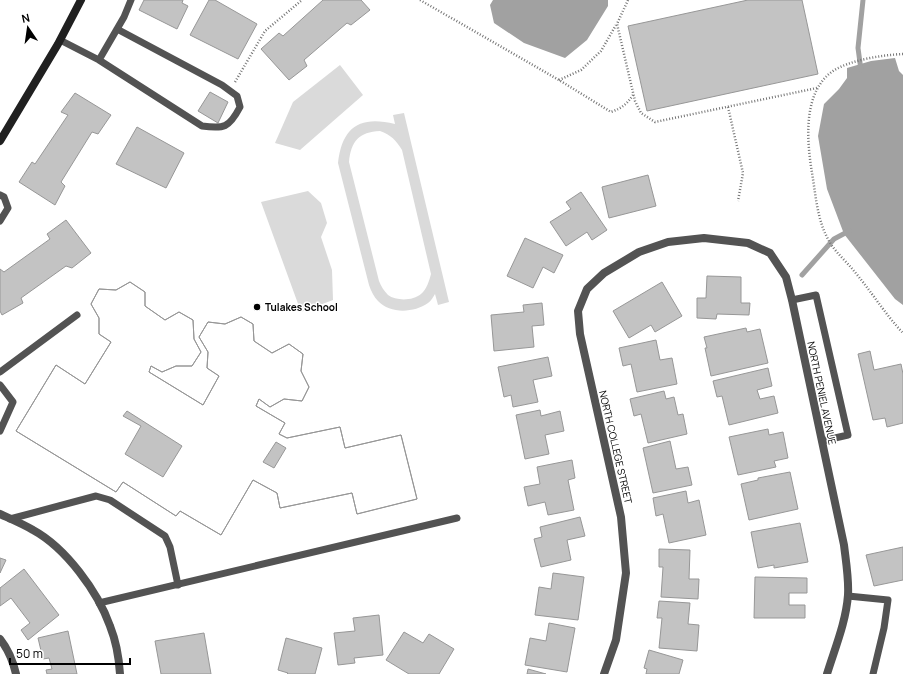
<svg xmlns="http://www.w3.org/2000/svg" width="903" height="674" viewBox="0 0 903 674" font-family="Manrope,sans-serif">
  <rect width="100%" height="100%" fill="#fff"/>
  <path fill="#dadada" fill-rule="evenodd" d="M340,65l23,30 -63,55 -25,-7 18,-41z
    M404,113l45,189 -11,3 -3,-11c-2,3 -4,7 -7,9 -14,10 -38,11 -50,-2 -4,-4 -7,-10 -9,-16l-31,-122c4,-36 22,-48 57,-39l-2,-9zM380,131c11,4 16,9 22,19l29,124c-2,7 -4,15 -10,20 -8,7 -25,7 -33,1 -4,-4 -7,-9 -9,-14l-30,-119c2,-21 10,-30 31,-31z
    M308,191l13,12 6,20 -6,14 11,33 1,30 -32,12 -40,-110z"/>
  <path fill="#a1a1a1" d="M493,0h115v6l-21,34 -22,18 -41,-15 -30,-20 -4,-18z
    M895,58l4,13 4,4v230l-8,-6 -51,-65 -17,-45 -9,-53 6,-32 15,-15 8,-11v-10l24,-7z"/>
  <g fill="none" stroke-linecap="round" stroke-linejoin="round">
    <path stroke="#a1a1a1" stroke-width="5" d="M861,70l-3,-22 5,-48
      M802,275l32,-36 15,-8"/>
  </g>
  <path fill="#c3c3c3" stroke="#979797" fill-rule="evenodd" d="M144,0h39l-1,3 6,3 -11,23 -38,-19z
    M209,0h6l42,24 -19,35 -48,-24z
    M323,0h38l9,10 -19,15 -4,-2 -43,37 3,6 -18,14 -28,-31 18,-16 4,3z
    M748,0h54l16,74 -171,37 -19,-85z
    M210,92l18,10 -10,21 -20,-12z
    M75,93l36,22 -13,19 -6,-2 -31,50 4,4 -10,19 -36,-23 13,-20 3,2 33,-49 -7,-3z
    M137,127l47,26 -18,35 -50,-24z
    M648,175l8,31 -47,12 -7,-31z
    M581,192l26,38 -15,10 -5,-8 -21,14 -16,-24 21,-13 -5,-7z
    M66,220l25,33 -19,15 -6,-2 -45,32 2,5 -21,12 -2,-4v-42l4,3 46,-33 -3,-5z
    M525,238l38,17 -9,18 -11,-6 -10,21 -26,-12z
    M707,276l34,1v26h9l-1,12 -32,-1 -1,5 -19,-1v-20h9z
    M130,282l15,10v14l20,14 14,-8 14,8 1,19 7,13 -9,14h-16l-14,6 -11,-6 -2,6 54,33 16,-29 -12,-8 1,-16 -9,-15 9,-15 17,2 16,-7 12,7 1,17 18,12 17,-9 14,10 -2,17 8,16 -7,14 -18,-2 -14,8 -11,-8 -3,7 29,17 -6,11 8,4 53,-11 5,21 56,-13 16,64 -60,15 -5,-21 -72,15 -3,-15 -24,-13 -32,55 -41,-24 -4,5 -53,-34 -7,10 -100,-61 40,-66 29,19 26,-42 -12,-8v-16l-8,-14 8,-15 17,1zM127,411l55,35 -19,31 -38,-23 16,-28 -18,-10zM276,442l10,6 -12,20 -11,-6z
    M130,282l15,10v14l20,14 14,-8 14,8 1,19 7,13 -9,14h-16l-14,6 -11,-6 -2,6 54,33 16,-29 -12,-8 1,-16 -9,-15 9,-15 17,2 16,-7 12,7 1,17 18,12 17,-9 14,10 -2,17 8,16 -7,14 -18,-2 -14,8 -11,-8 -3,7 29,17 -6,11 8,4 53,-11 5,21 56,-13 16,64 -60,15 -5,-21 -72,15 -3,-15 -24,-13 -32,55 -41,-24 -4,5 -53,-34 -7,10 -100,-61 40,-66 29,19 26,-42 -12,-8v-16l-8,-14 8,-15 17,1z
    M662,282l20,34 -27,16 -4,-7 -22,13 -16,-27z
    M542,303l2,22 -12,1 2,21 -40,4 -3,-36 33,-3 -1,-7z
    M746,328l1,4 13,-3 8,34 -57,13 -6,-28h2l-3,-11z
    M656,340l4,20 12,-2 5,26 -40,8 -6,-28 -8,2 -4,-18z
    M870,351l4,19 27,-6 2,10v49l-16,4 -2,-9 -12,2 -15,-66z
    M548,357l4,19 -19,4 5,22 -25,5 -2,-12 -7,2 -6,-30z
    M768,368l4,18 -15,4 3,9 14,-3 4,17 -49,12 -7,-29 -5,1 -4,-16z
    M664,391l2,8 8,-2 4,18 5,-1 4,20 -39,9 -7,-29 -7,2 -4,-17z
    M540,410l1,6 19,-5 4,20 -19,4 4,19 -24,5 -9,-44z
    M768,429l1,6 14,-3 5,26 -14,3 2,6 -38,8 -9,-38z
    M670,441l6,28 12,-2 4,18 -39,8 -10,-45z
    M572,460l3,18 -7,2 6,30 -26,5 -3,-13 -17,4 -4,-19 16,-3 -3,-17z
    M790,472l8,37 -49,11 -8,-36 17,-4v-2z
    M686,491l2,12 11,-3 7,35 -37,8 -6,-29 -7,2 -3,-18z
    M580,517l5,19 -18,4 4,20 -30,7 -7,-28 8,-2 -2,-10z
    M800,523l8,39 -34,6v-3l-16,3 -7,-36z
    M903,547v33l-29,6 -8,-31z
    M659,549l31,1 -1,29h10l-1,20 -37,-2 2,-30h-4z
    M0,558l6,2 -6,13z
    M24,569l35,46 -31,25 -7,-10 9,-7 -19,-25 -11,8v-18z
    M553,573l31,4 -6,43 -43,-5 4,-28 12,2z
    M755,577l52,1v15h-18v12h16v13h-51z
    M659,601l31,2 -2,21 11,1 -2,26 -38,-3 3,-30h-5z
    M379,615l4,40 -29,3 1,5 -17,2 -4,-32 21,-2 -2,-13z
    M549,623l26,5 -8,44 -42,-7 5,-27 16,3z
    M68,631l9,43h-30l-1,-4 6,-1 -3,-11 -6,1 -5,-21z
    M404,632l19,11 6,-9 25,15 -15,25h-30l-23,-14z
    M204,633l7,41h-50l-6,-33z
    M286,638l36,10 -7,26h-28l1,-1 -10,-3z
    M649,650l34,10 -4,14h-33l1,-5 -3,-1z
    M528,669l18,5h-19z"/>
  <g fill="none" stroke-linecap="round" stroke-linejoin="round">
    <path stroke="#757575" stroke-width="2.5" stroke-dasharray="1 2" stroke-linecap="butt" d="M420,0l139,80 52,32c11,-4 16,-8 22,-17
      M628,0l-11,24 18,77 6,12 14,9 162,-34
      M903,54c-21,1 -53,6 -70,17 -31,21 -26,71 -21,102 4,23 5,47 17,68 6,11 17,20 25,30 17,20 31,43 49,62
      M559,80l22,-10 20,-19 15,-26
      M235,82l30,-51 37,-31
      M728,107l15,66 -5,28"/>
    <path stroke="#535353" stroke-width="7" d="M60,40l39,20 25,-43 7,-17
      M99,60l103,66c22,3 27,2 38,-19l-3,-11 -15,-11 -105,-56
      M0,195l4,2 4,11 -8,13
      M792,300l24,-5 32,140 -26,6
      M0,372l77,-57
      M0,385l13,17 -13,29
      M10,519l86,-23 14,4 55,36 5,11 8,38
      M848,596l40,4 -4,28 -11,46
      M99,603l358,-85"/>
    <path stroke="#535353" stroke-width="8" d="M0,514c11,5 23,10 33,16 33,18 65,62 77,96 6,15 9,32 10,48
      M0,639c8,10 13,22 16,35
      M604,674l12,-34 10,-67 -5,-56 -41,-183 -2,-23 9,-22 17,-16 35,-21 29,-10 36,-4 44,5 22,10 16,24 6,23 52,245c2,17 5,34 4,50 -2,27 -13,53 -21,79"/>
    <path stroke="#202020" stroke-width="8" d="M0,141l58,-97 23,-44"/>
  </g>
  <circle fill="#000" stroke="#fff" stroke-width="1.5" cx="257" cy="307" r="4"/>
  <g text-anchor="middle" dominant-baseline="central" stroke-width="3" stroke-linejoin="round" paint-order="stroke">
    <g font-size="10" font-weight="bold" fill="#000" stroke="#fff" text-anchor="start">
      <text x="265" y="307">Tulakes School</text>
    </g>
    <g font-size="10" fill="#000" stroke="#fff">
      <text transform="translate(822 393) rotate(78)">NORTH PENIEL AVENUE</text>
      <text transform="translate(616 447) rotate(77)">NORTH COLLEGE STREET</text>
    </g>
  </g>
  <g transform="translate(28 28) rotate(347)" stroke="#ffffff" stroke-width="3" paint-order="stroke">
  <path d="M0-3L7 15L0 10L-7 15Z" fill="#000000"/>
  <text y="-6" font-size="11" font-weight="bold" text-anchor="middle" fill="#000000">N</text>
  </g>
  <path d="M10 658v6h120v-6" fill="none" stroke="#000000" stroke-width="2"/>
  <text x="16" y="658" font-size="12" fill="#000000" stroke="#ffffff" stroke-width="3" paint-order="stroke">50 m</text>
</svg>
